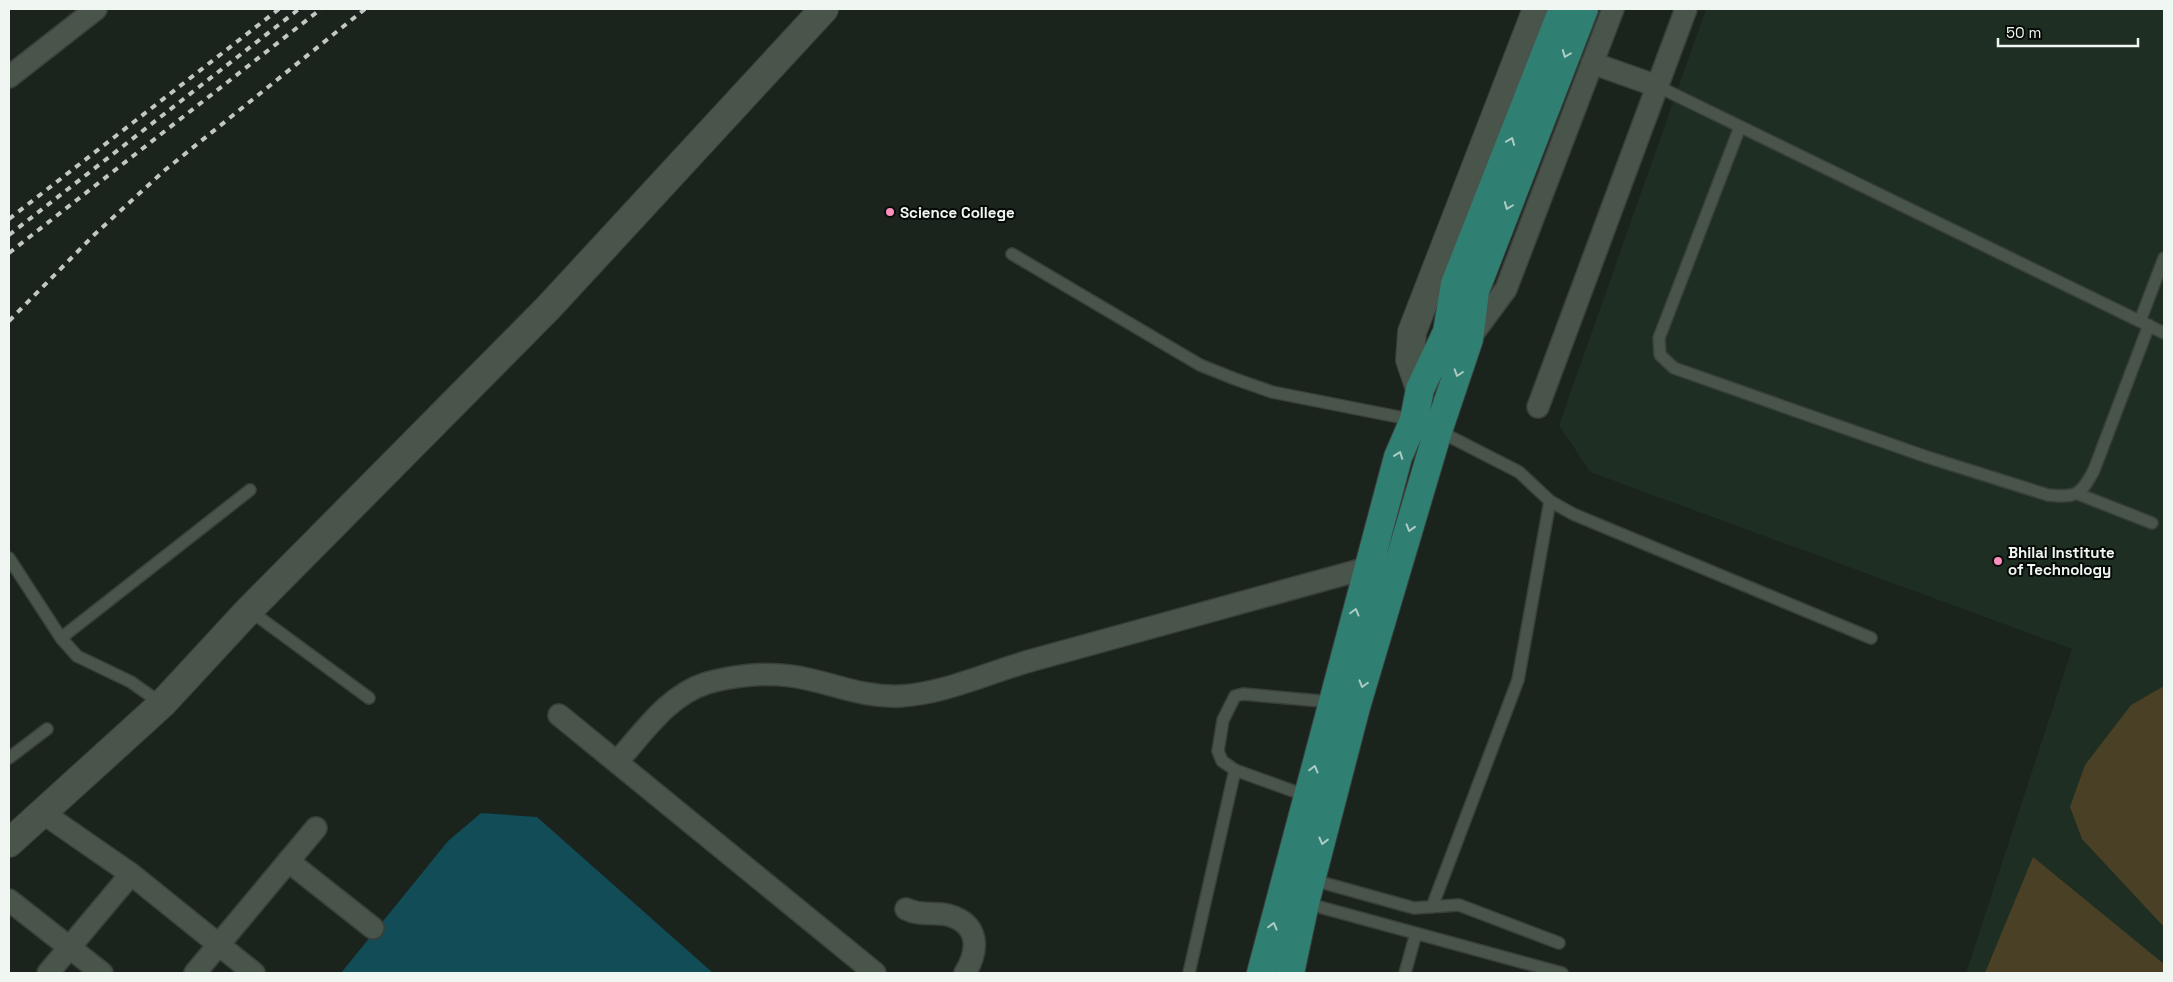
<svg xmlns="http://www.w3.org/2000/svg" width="2173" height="982" viewBox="0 0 2173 982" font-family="'Space Grotesk',sans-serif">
  <rect width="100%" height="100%" fill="#1a231c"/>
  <path fill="#1f2e23" d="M1706,9h458v964h-198l106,-324 -482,-177 -31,-47z"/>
  <path fill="#4a4025" d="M2164,686v241l-82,-88 -12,-32 15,-42 46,-60z
    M2033,857l131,107v9h-179z"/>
  <path fill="#114c57" d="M481,813l56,4 176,156h-372l107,-132z"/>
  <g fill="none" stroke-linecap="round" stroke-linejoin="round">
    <g stroke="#393f3a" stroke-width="14">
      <path id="service" d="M1657,86l507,247
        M1740,127l-81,211 1,17 14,13 253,89 121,38c28,3 33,0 46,-25l55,-145
        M1012,254l188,111 35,14 37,13 142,28
        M2140,321l24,-63
        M1437,430l82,42 31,29 23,13 298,124
        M2078,494l74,29
        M9,558l52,80 16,18 54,26 31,22
        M249,610l120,88
        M61,638l189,-148
        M9,758l38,-29
        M1307,796l-72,-26 -13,-9 -4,-10 5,-31 12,-24 8,-2 89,8
        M1313,880l101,28 45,-3 100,38
        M1305,903l257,70
        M1432,907l86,-227 32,-179
        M1189,973l46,-203
        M1405,973l11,-40"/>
    </g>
    <g stroke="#393f3a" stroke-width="24">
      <path id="minor" d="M1592,63l65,23
        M9,77l87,-68
        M1469,339l37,-50 107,-280
        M1538,407l148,-398
        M559,715l316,258
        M617,762c26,-29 51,-67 90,-79 25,-7 57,-11 84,-7 38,5 68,22 110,20 46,-3 88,-24 132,-36 111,-30 222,-62 334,-92
        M43,813l88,61 123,99
        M288,861l85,67
        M9,900l93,73
        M906,909c14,7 27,3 42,6 32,9 31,35 17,58
        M48,973l83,-99
        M195,973l121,-145"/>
    </g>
    <g stroke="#393f3a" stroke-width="30">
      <path id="tertiary" d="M1420,389l-10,-29 2,-28 125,-323
        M9,843l153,-139 87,-94 299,-302 276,-299"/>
    </g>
    <g stroke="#393f3a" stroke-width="30">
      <path id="primary" d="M1261,973l137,-516 16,-37 6,-31 27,-57 8,-48 108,-275
        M1290,973l15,-70 51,-196 82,-276 31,-92 6,-48 109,-282"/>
    </g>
    <use href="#service" stroke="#49544b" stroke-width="11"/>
    <use href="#minor" stroke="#49544b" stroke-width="21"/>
    <use href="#tertiary" stroke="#49544b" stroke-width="28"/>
    <use href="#primary" stroke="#307f73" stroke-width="28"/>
    <path stroke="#c1c7c2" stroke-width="4" stroke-dasharray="6 6" stroke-linecap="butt" d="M9,219l270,-210
      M9,235l290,-226
      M9,253l312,-244
      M9,321l86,-87 70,-64 200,-161"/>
  </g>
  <defs><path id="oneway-chevron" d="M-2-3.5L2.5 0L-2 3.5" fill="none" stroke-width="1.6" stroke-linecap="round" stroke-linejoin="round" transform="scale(1.25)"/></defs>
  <g stroke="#adccc5">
    <use href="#oneway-chevron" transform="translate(1566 54) rotate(111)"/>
    <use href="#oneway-chevron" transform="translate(1511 141) rotate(-68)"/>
    <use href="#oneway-chevron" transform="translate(1508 206) rotate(111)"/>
    <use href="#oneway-chevron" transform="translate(1458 373) rotate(108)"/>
    <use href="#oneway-chevron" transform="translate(1399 455) rotate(-70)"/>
    <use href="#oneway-chevron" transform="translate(1410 528) rotate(107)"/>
    <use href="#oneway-chevron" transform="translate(1355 612) rotate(-75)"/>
    <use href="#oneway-chevron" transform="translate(1363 684) rotate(106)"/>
    <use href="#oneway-chevron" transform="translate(1314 769) rotate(-75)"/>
    <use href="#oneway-chevron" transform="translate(1323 841) rotate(104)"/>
    <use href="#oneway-chevron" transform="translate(1273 926) rotate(-75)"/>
  </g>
  <g fill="#fe8ebc" stroke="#070b08" stroke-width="2">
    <circle cx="890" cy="212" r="5"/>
    <circle cx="1998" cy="561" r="5"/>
  </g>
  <g text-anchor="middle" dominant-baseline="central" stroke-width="4" stroke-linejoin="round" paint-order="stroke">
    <g font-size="15" font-weight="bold" fill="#f0f6f1" stroke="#070b08" text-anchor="start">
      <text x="900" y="212">Science College</text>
      <text x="2008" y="552">Bhilai Institute<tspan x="2008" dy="17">of Technology</tspan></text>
    </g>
  </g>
  <rect width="2173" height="982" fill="none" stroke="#f0f6f1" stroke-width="20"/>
  <path d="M1998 38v8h140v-8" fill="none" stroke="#f0f6f1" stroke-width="2.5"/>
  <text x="2006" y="38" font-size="15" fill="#f0f6f1" stroke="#070b08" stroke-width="4" paint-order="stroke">50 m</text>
</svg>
